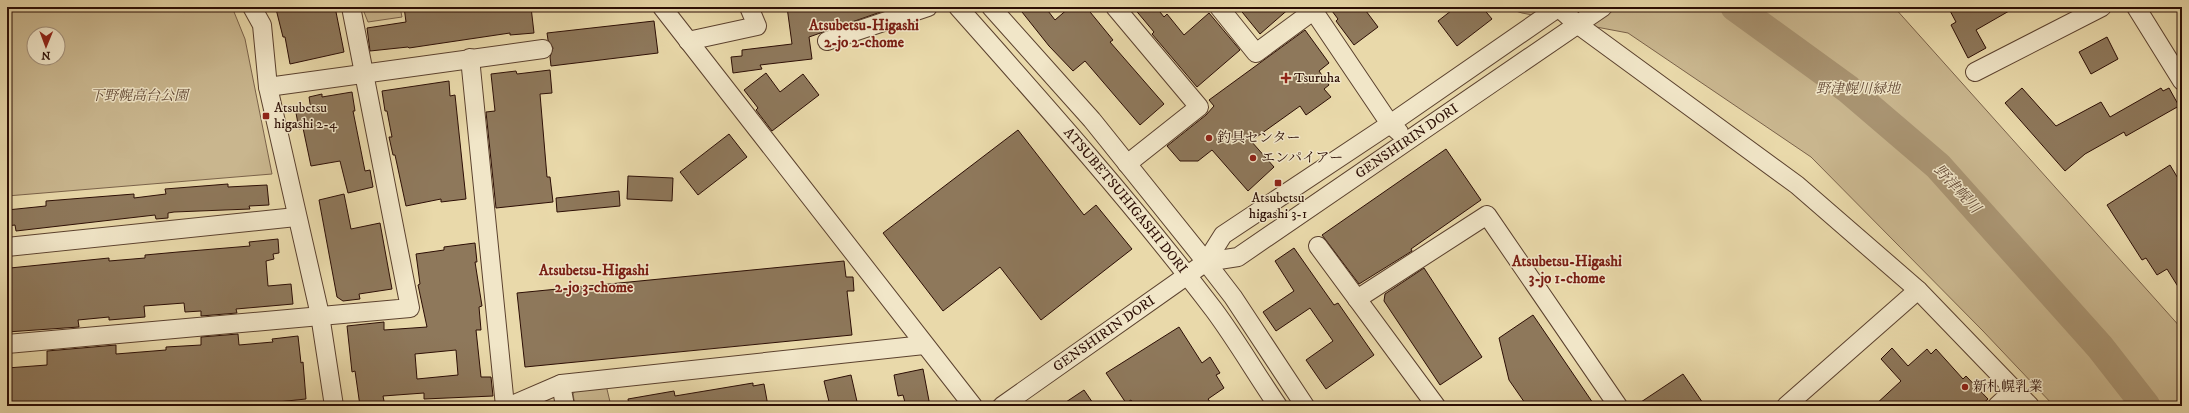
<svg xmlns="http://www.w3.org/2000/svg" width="2189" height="413" viewBox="0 0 2189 413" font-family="'IM FELL DW Pica','Noto Serif JP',serif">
  <rect width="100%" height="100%" fill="#e9d9aa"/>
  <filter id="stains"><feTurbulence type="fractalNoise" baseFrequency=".005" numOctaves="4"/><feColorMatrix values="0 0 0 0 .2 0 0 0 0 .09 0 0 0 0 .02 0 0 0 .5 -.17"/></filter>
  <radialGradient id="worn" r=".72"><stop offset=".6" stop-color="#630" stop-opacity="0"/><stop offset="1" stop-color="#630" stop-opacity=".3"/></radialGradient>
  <path fill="#c9b68e" stroke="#7a624a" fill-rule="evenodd" d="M7,7h225l13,32 27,135 -265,22zM34,34h24v24h-24z
    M362,7h38l2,10 -34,5z
    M1503,7h391l288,322v77h-128l-71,-75 -172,-174 -183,-124 -106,-20z
    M606,385l5,21h-36l-2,-12 4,-6z"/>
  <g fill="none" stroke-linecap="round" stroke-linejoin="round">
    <path stroke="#a99472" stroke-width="29" d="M1735,7l113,82 90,77 162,181 46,59"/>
  </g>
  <path fill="#8e785b" stroke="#2c0e05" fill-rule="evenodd" d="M283,7h52l9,45 -54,12 -5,-27h-2l-7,-28z
    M404,7h94v4l33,-4 3,26 -24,2v-2l-101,15 -1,-1 -38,4 -3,-23 39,-6z
    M787,7h52l1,4 13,-4 39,1 -83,29 3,22 -52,6 2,4 -29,4 -2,-16 11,-1v-6l50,-6z
    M1018,7h27l10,13 15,-13h16l27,33 -3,2 54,62 -24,21 -55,-64 -12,10 -24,-25z
    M1133,7h23l8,10 3,-3 17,21 25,-22 31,37 -43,37 -45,-53 2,-2z
    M1238,7h53l-31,27z
    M1329,7h34l15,20 -24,18 -18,-24 2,-2z
    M1456,7h26l10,12 -35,27 -19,-25z
    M1948,7h68l-40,23 10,18 -18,10 -17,-33 5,-3z
    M654,21l4,32 -107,13 -1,-9 3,-9 -5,-8 -1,-7z
    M1305,30l24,33 -10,8 10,14 -5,4 7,8 -25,18 -6,-9 -49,35 23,26 -26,24 -36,-41 -14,11h-18l-13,-15 39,-31 8,-9 -5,-6z
    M2107,37l11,22 -27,15 -12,-22z
    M550,70l2,23 -12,1 7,83h3l3,25 -57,6 -10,-96 9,-1 -4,-37 25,-3 1,3z
    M766,73l14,19 23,-18 16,21 -47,36 -16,-21 2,-2 -14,-18z
    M449,81l1,15 5,-1 11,104 -25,3v-3l-35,7 -11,-51h-2l-4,-18h3l-5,-26h-2l-3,-20z
    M2022,88l34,38 45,-24 9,15 51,-29 2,3 6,-3 10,18 -53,30 -2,-4 -39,22 -20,17 -60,-68z
    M352,92l3,19h-2l12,60 5,-1 3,17 -25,6 -8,-32 -29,5 -8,-38 -4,1 -3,-16 15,-3 -2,-13 13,-3v3z
    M1018,130l66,85 12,-10 36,44 -91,71 -41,-53 -57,44 -60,-78z
    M729,134l18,23 -49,38 -18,-23z
    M1446,149l35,51 -70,49 1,2 -53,33 -37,-49z
    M2170,165l12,20v108l-15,-24 -10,6 -11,-17 -4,2 -35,-55z
    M628,176l45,2 -1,23 -45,-2z
    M228,184v3l39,-2 2,20 -20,1 1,3 -76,3 -6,1v5l-12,1 -1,-4 -139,16 -1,-6 -8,1v-16l39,-4v-5l88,-7v4l32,-4 -1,-5z
    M619,191l1,15 -63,6 -1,-14z
    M344,194l7,35 29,-6 12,66 -33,5 1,5 -17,2 -6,-4 -18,-97z
    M278,239l1,14 -6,1 1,5 -8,2 2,25 23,-2 2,20 -57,5 1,4 -36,3v-5l-16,1 -1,-9 -40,3 1,11 -36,3v-3l-31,3 1,7 -72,5v-62l3,-2 99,-10v3l36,-3v-3l33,-3 72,-6 -1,-4z
    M475,243l2,19h-2l7,44 -3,1 2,23h-5l5,47h10l2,19 -69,3v-6l-41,3 2,10h-25l-5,-35 -3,1 -5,-46 37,-4v8l43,-3 -9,-42 2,-1 -4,-30 28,-4v-3zM456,350l2,25 -41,4 -2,-25z
    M1294,248l40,57 4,-2 36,52 -48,34 -20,-29 27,-19 -23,-33 -34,23 -13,-19 31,-21 -19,-30z
    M844,261l2,16h7l1,14h-7l5,44 -327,32 -8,-74z
    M1424,268l58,89 -42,28 -56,-84 1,-7z
    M1533,315l62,91h-68l-18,-26 -10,-42z
    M1179,327l23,36 8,-6 10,16 -4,2 8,13 -16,11 5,7h-78l-4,-6 -5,3 -20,-30z
    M238,334l1,11 34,-3 -1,-3 26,-3 3,27 2,-1 3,37 -67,7h-52l-1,-3 -34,3h-145v-38l40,-3v-14l69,-6v9l50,-4v-3l35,-2v-8z
    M1892,348l16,18 19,-17 4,5 5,-5 27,30 3,-3 22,23 -8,7h-106l27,-25 -20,-22z
    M923,369l7,37h-24l-3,-11 -5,1 -4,-21z
    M1683,374l22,32h-70z
    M851,375l7,31h-28l-6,-25z
    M753,383v3l11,-2 4,22h-139l-1,-7 46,-8 1,5z
    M1084,390l11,16h-35z"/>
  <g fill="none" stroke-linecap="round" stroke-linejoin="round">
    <g stroke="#5b412e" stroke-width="20">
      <g id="minor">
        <path d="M252,7l10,18 6,62 52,228 14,91"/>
        <path d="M662,7l311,399"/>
        <path id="s1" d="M958,7c88,99 176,198 256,303 23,31 42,64 64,96"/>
        <path d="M991,7l101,113 114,142 27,35 72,109"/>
        <path d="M1115,7l84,100 -72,57"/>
        <path d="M1219,7l37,46 57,-42"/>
        <path d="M1311,7l79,117 9,8"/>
        <path d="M1558,7l19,17 220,161 121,105 112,116"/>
        <path d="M2136,7l46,74"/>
        <path d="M688,41l69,-15 -8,-19"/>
        <path d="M827,41l101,-34"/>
        <path d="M470,58l35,348"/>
        <path d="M1975,72l127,-65"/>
        <path d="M268,87l275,-38"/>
        <path d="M1318,246l118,160"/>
        <path d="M7,247l289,-30"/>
        <path id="s2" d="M1206,262l32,-5 365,-250"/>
        <path d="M1357,299l130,-84 131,191"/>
        <path d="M7,344l403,-36 -59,-301"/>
        <path d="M561,384l4,22"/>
        <path d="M510,406l51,-22 363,-39"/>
        <path id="s3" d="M1002,406l204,-144 17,-27 167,-111 169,-117"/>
        <path d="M1786,406l132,-116"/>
        <path d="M1997,406l17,-16"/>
      </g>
    </g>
    <use href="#minor" stroke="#f1e6c8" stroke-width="18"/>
  </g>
  <g fill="#8f2418" stroke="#f1e6c8" stroke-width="1.5">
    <path d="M1284 72h4v4h4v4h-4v4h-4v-4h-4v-4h4z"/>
    <rect x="262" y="112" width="8" height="8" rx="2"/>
    <circle cx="1209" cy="138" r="4"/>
    <circle cx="1253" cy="158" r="4"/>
    <rect x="1274" y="179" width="8" height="8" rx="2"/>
    <circle cx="1965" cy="387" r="4"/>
  </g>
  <g text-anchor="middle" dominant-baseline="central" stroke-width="3" stroke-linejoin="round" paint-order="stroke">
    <g font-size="14" fill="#2c0e05" stroke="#f1e6c8" text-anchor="start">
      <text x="1294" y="78">Tsuruha</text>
      <text x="274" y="108">Atsubetsu<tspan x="274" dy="16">higashi 2-4</tspan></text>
      <text x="1217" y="138">釣具センター</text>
      <text x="1261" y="158">エンパイアー</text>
      <text x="1278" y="198" text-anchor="middle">Atsubetsu<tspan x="1278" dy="16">higashi 3-1</tspan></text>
      <text x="1973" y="387">新札幌乳業</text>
    </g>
    <g font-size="14" font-style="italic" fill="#634935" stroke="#f1e6c8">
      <text x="1858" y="89">野津幌川緑地</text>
      <text x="139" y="96">下野幌高台公園</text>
    </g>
    <g font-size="14" fill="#2c0e05" stroke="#f1e6c8">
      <text stroke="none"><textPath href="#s2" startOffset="237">GENSHIRIN DORI</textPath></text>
      <text stroke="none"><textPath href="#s1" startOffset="256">ATSUBETSUHIGASHI DORI</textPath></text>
      <text stroke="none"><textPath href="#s3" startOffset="125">GENSHIRIN DORI</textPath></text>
    </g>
    <g font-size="15" font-weight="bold" fill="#7a1f14" stroke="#f1e6c8">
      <text x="864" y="25">Atsubetsu-Higashi<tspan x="864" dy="17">2-jo 2-chome</tspan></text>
      <text x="1567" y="261">Atsubetsu-Higashi<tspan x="1567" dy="17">3-jo 1-chome</tspan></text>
      <text x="594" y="270">Atsubetsu-Higashi<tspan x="594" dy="17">2-jo 3-chome</tspan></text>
    </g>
    <g font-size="15" font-style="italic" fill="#644a36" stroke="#f1e6c8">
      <text transform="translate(1957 189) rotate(47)">野津幌川</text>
    </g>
  </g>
  <rect width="2189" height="413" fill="none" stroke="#e9d9aa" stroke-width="24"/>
  <rect x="8" y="8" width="2173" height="397" fill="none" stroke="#2c0e05" stroke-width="2"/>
  <rect x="12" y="12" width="2165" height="389" fill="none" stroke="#2c0e05"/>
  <g transform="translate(46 46) rotate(181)"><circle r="19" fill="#f1e6c8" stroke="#a2907a"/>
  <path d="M0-3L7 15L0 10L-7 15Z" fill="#8f2418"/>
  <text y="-6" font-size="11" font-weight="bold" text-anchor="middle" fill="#2c0e05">N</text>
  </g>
  <rect width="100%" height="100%" filter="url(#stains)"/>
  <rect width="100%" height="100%" fill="url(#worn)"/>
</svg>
